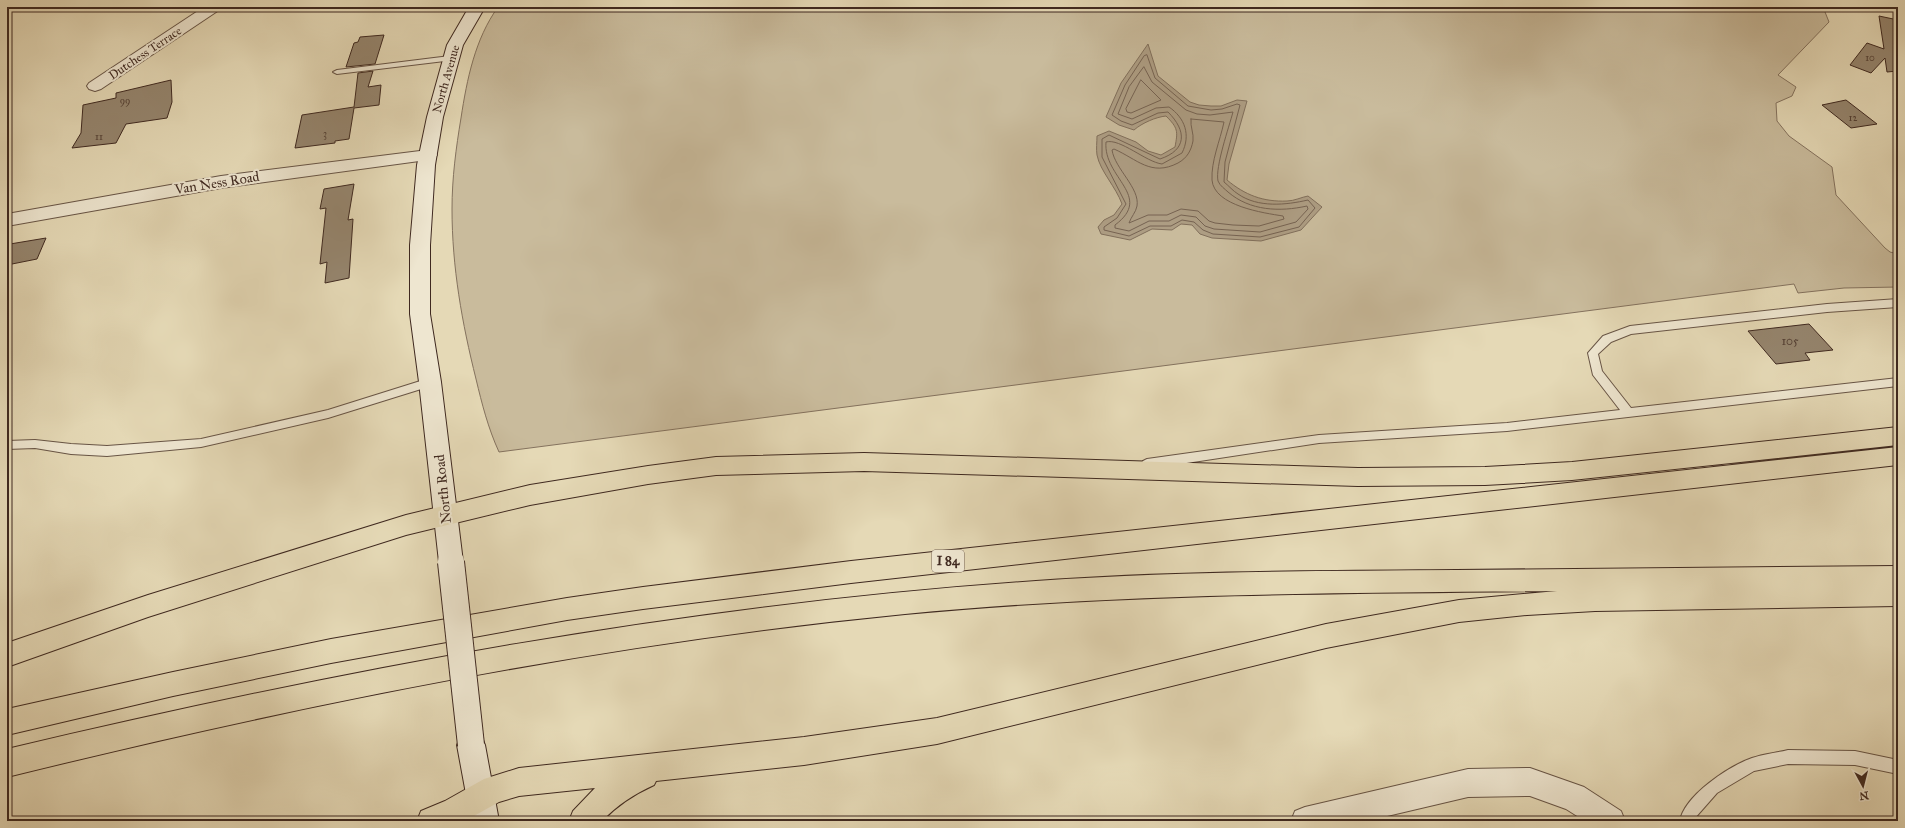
<svg xmlns="http://www.w3.org/2000/svg" width="1905" height="828" viewBox="0 0 1905 828" font-family="'IM FELL Great Primer',serif">
  <rect width="100%" height="100%" fill="#e5d9b6"/>
  <filter id="stains"><feTurbulence type="fractalNoise" baseFrequency=".005" numOctaves="4"/><feColorMatrix values="0 0 0 0 .2 0 0 0 0 .09 0 0 0 0 .02 0 0 0 .5 -.17"/></filter>
  <radialGradient id="worn" r=".72"><stop offset=".6" stop-color="#630" stop-opacity="0"/><stop offset="1" stop-color="#630" stop-opacity=".3"/></radialGradient>
  <path fill="#c9bb9c" stroke="#84725e" d="M498,7h1325l6,15 -51,53 18,12 -4,9 -16,7 1,18 12,15 43,31 4,28 49,53 5,4 8,2v33l-54,1 -46,5 -4,-9 -1295,168c-11,-24 -17,-48 -23,-73 -14,-56 -24,-112 -24,-170 0,-31 4,-61 9,-91 6,-39 14,-79 37,-111z"/>
  <path fill="#ad9d83" stroke="#816f5b" d="M1148,44l10,32 32,26 9,3 12,1h10l16,-6 10,1 -18,63 -2,16c18,15 36,22 60,21 7,0 15,-4 21,-5l14,11 -21,23 -40,11 -49,-3 -12,-4 -8,-9 -11,-1 -9,6 -20,-1 -22,11 -29,-6 -3,-7 6,-7 10,-5 8,-11c-6,-17 -22,-33 -25,-49 -1,-6 0,-13 0,-19l12,-5 27,11 12,9 13,4 14,-8c3,-16 3,-19 -9,-31 -10,1 -24,7 -32,14l-15,-5 -13,-8 15,-34z"/>
  <g fill="none" stroke-linecap="round" stroke-linejoin="round">
    <path stroke="#766352" stroke-width="1" d="M1147,55l8,23 33,28 23,4 11,-1 15,-5 3,1 -15,57 -1,20c5,4 9,9 14,12 20,14 48,11 70,6l7,8 -16,19 -39,10 -47,-3 -10,-4 -9,-8 -12,-2 -11,6h-21l-21,10 -25,-6v-3l13,-9 9,-14 -24,-47v-18l7,-4 51,24c27,-9 27,-28 8,-47l-10,1 -26,12 -11,-4 -9,-6 13,-30 19,-29z
      M1144,67l8,15 34,28 11,4 13,1 23,-3c-4,15 -18,55 -15,69 2,5 7,8 10,11 22,19 52,20 79,14l1,3 -12,13 -36,10 -46,-3 -9,-3 -9,-9 -15,-2 -12,6h-20l-20,10 -14,-3v-3c39,-29 -12,-47 -9,-83 14,-4 40,20 56,22l20,-11c9,-18 3,-35 -13,-46l-13,1 -24,11 -14,-5 11,-27z
      M1141,80l20,20 -30,13 -4,-1 -1,-3z
      M1191,119l33,3c-4,19 -13,39 -12,58 2,26 52,33 71,36l1,3 -25,7 -26,-1 -18,-2 -6,-2 -11,-10 -17,-2 -14,6h-19l-19,8c2,-6 7,-11 8,-17 3,-18 -22,-37 -25,-56l2,-1c23,10 37,28 64,14 9,-5 13,-12 15,-22 1,-8 -3,-14 -2,-22z"/>
  </g>
  <path fill="#95856e" stroke="#3f2920" d="M1879,16l19,4v51l-11,1 -2,-14 -14,15 -21,-8 17,-22 17,6z
    M384,35l-9,29 -29,3 8,-24 4,-1 2,-5z
    M373,71l-5,16 13,-2 -2,20 -25,3 -5,31 -14,2v2l-40,5 7,-33 52,-8 4,-34z
    M171,80l1,22 -5,16 -41,6 -10,19 -44,5 9,-15 2,-28 33,-7v-5z
    M1846,100l31,24 -26,4 -29,-23z
    M354,184l-6,36 5,-1 -4,59 -24,5 2,-21 -7,2 6,-56 -6,1 4,-20z
    M46,238l-9,21 -30,6v-15l3,-6z
    M1809,324l24,26 -28,3 5,7 -34,4 -28,-33z"/>
  <g fill="none" stroke-linecap="round" stroke-linejoin="round">
    <g stroke="#685546" stroke-width="2">
      <path id="lane" d="M450,56h3v4l-116,14 -4,-2 4,-2z
        M1898,299v8l-71,5 -196,22 -20,8 -13,12 4,17 29,37 267,-30v8l-391,45 -188,12 -172,26 -4,-2 -2,-3 2,-3 4,-2 172,-24 188,-12 113,-13 -27,-35 -5,-22 15,-17 27,-10 197,-22z
        M430,378l4,1 1,3 -1,3 -106,33 -127,29 -94,9 -36,-2 -36,-6 -28,1v-8l28,-1 36,4 36,2 94,-7 127,-29z
        M1788,750l67,1 43,9v14l-43,-9 -67,-1 -34,7 -37,22 -22,25 -1,3h-14c4,-25 49,-55 72,-63 11,-4 24,-5 36,-8z"/>
    </g>
    <g stroke="#685546" stroke-width="2">
      <path id="street" d="M204,7h18l-3,3 -118,79 -6,2 -6,-2 -2,-3 2,-3z
        M428,150l6,1 3,4 -3,4 -213,29 -214,38v-12l214,-38z
        M1530,768l54,19 37,24 4,10h-40l-19,-12 -36,-13 -62,1 -102,24h-75l4,-10 10,-4 163,-38z"/>
    </g>
    <g stroke="#3f2920" stroke-width="2">
      <path id="secondary" d="M469,7h16l-22,38 -20,72 -8,48 -5,80v69l11,68 22,180 -3,8 -9,3 -9,-3 -3,-8 -20,-180 -9,-68v-69l7,-80 10,-48 20,-72z
        M471,732l10,3 4,10 14,76h-28l-14,-76 4,-10z"/>
    </g>
    <g stroke="#3f2920" stroke-width="2">
      <path id="highway" d="M1898,427v18l-326,35 -87,5 -127,1 -494,-15 -148,4 -68,9 -118,21 -124,30 -258,82 -141,50v-24l141,-48 258,-80 124,-30 118,-19 68,-9 148,-4 494,15 127,-1 87,-5z
        M1898,447v18l-1047,118 -208,26 -76,11 -236,43 -158,33 -166,39v-26l166,-37 158,-33 236,-41 76,-11 208,-26z
        M1898,566v40l-303,5 -68,4 -68,7 -133,26 -389,96 -133,21 -148,16 -2,4c-20,9 -37,20 -52,36h-33l4,-10 22,-23 -76,8 -20,6 -34,19h-48l4,-10 24,-10 39,-22 35,-11 285,-31 133,-19 389,-94 133,-24 98,-9c-218,2 -435,2 -652,23 -304,30 -602,90 -898,163v-28c341,-81 679,-144 1029,-168 140,-10 281,-10 421,-11 147,-1 294,-3 441,-4z"/>
    </g>
    <use href="#lane" fill="#eee6d0" fill-rule="evenodd"/>
    <use href="#street" fill="#eee6d0" fill-rule="evenodd"/>
    <use href="#secondary" fill="#eee6d0" fill-rule="evenodd"/>
    <use href="#highway" fill="#e5d9b6" fill-rule="evenodd"/>
    <g stroke="#3f2920" stroke-width="28" stroke-linecap="butt">
      <path id="secondary-bridge" d="M451,562l20,183"/>
    </g>
    <use href="#secondary-bridge" stroke="#eee6d0" stroke-width="26"/>
  </g>
  <g text-anchor="middle" dominant-baseline="central" stroke-width="4" stroke-linejoin="round" paint-order="stroke">
    <g font-size="10" fill="#544034">
      <text x="1870" y="58">10</text>
      <text x="125" y="101">99</text>
      <text x="1853" y="118">12</text>
      <text x="325" y="134">3</text>
      <text x="99" y="137">11</text>
    </g>
    <g font-size="12" fill="#3f2920" stroke="#eee6d0">
      <text transform="translate(145 53) rotate(-34)">Dutchess Terrace</text>
      <text transform="translate(446 79) rotate(-74)">North Avenue</text>
    </g>
    <g font-size="12" fill="#544034">
      <text x="1790" y="341">105</text>
    </g>
    <rect fill="#eee6d0" stroke="#746255" stroke-width="1" x="932" y="550" width="32" height="22" rx="3"/>
    <g font-size="13" font-weight="bold" fill="#3f2920">
      <text x="948" y="561">I 84</text>
    </g>
    <g font-size="14" fill="#3f2920" stroke="#eee6d0">
      <text transform="translate(217 183) rotate(-9)">Van Ness Road</text>
      <text transform="translate(443 489) rotate(-96)">North Road</text>
    </g>
  </g>
  <rect width="1905" height="828" fill="none" stroke="#e5d9b6" stroke-width="24"/>
  <rect x="8" y="8" width="1889" height="812" fill="none" stroke="#3f2920" stroke-width="2"/>
  <rect x="12" y="12" width="1881" height="804" fill="none" stroke="#3f2920"/>
  <g transform="translate(1863 786) rotate(173)" stroke="#eee6d0" stroke-width="3" paint-order="stroke">
  <path d="M0-3L7 15L0 10L-7 15Z" fill="#3f2920"/>
  <text y="-6" font-size="11" font-weight="bold" text-anchor="middle" fill="#3f2920">N</text>
  </g>
  <rect width="100%" height="100%" filter="url(#stains)"/>
  <rect width="100%" height="100%" fill="url(#worn)"/>
</svg>
